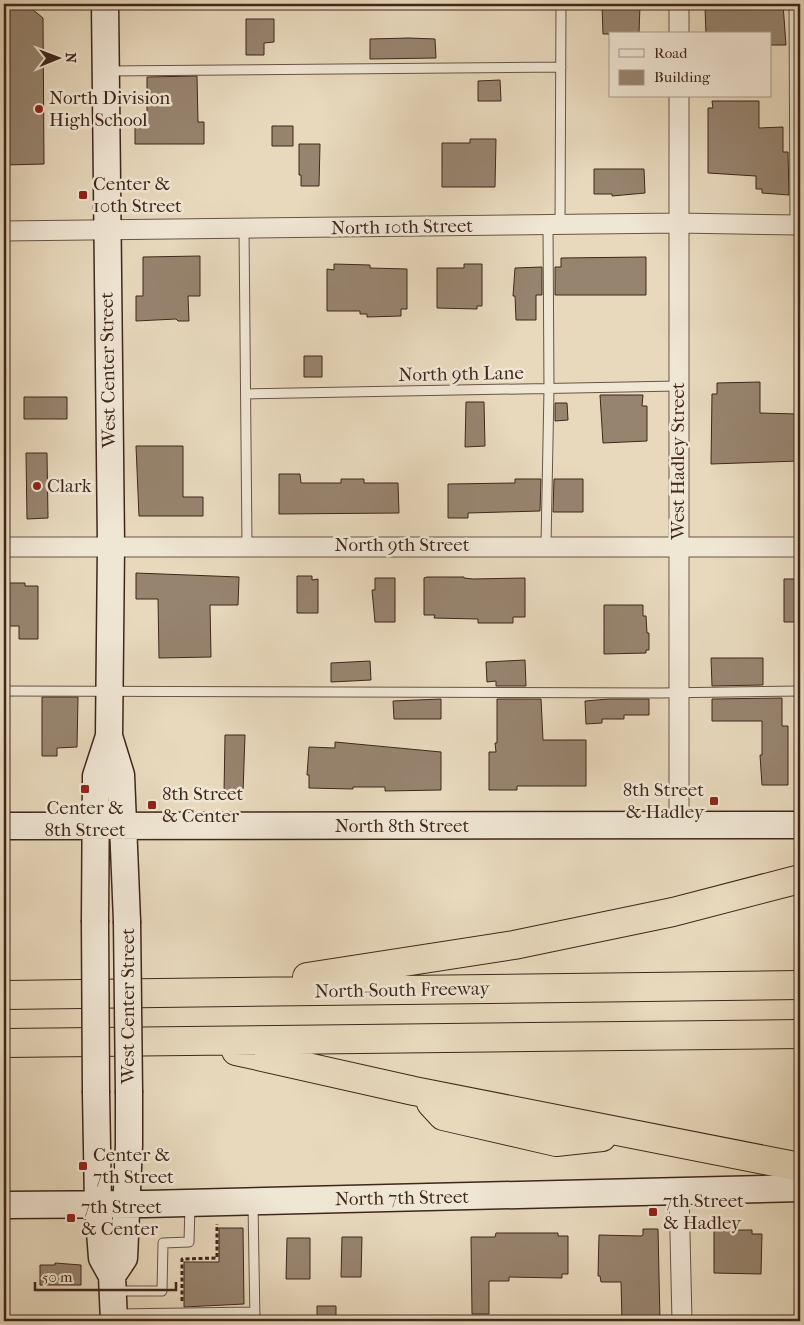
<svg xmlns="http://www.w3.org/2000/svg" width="804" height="1325" viewBox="0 0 804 1325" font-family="'IM FELL French Canon',serif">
  <rect width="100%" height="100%" fill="#e8d9bd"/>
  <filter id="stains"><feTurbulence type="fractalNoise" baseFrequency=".004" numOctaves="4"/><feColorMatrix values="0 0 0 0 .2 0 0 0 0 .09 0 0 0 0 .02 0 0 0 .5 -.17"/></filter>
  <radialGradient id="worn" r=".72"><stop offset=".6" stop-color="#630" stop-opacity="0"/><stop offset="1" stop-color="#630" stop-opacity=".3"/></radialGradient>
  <path fill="#97846f" stroke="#3f271b" d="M4,4h28v5l11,9 1,146 -40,1z
    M602,4h38l-1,30h-36z
    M709,4h74l3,41h-16v-11h-64l-1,-26h4z
    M246,19h28v23l-10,1v12h-18z
    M409,38l26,1 1,19 -66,1v-20z
    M197,76l1,46h6v22h-69v-22h12v-45z
    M500,80l1,21h-23v-20z
    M712,101h47v27l24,-1v25h5l1,43 -27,-2v-4h-6v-13l-48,-3v-65h5z
    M272,126h21v20h-21z
    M470,139h26l-1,48h-53v-44h28z
    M299,144h21l-1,42h-18v-11h-2z
    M594,169h50l1,24 -33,3v-2h-18z
    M200,256v40h-12l1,25h-11l-2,-2 -40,2v-25h7v-39z
    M646,257v38h-91v-28h6v-9z
    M334,264l36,1v3l37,1v40h-6v7l-34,1v-3h-7v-3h-33v-42l7,1z
    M464,264h18v42h-5v3l-40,-1v-40h27z
    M542,267v28h-6v25h-20l-1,-24h-2l2,-28z
    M304,356h18v21h-18z
    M760,382v31l37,1 2,47 -88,3 1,-70h5v-11z
    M600,395h43l-1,11h5v35l-44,2z
    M24,397h43v22h-43z
    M466,402h18l1,44 -20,1z
    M555,403h12l1,17 -13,1z
    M136,446h47v51h20v19h-64z
    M26,453h21l1,65 -21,1z
    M279,474h21l1,9h40v-4h23v4h34l1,30 -120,1z
    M515,479h26l-1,32 -72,2v5h-20v-34l67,-1z
    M554,479h29v33h-30z
    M136,573l103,4 -1,28h-28l1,52 -52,1 -1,-59h-22z
    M297,576h15v4l6,-1v34h-21z
    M427,577h37v1l9,1 52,-1v39h-12v6h-35v-4l-44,-1 1,-3h-11v-37z
    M375,578h20v44h-20l-3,-32h3z
    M784,579h16v43h-16z
    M4,583h21v3h13v53h-19v-13h-15z
    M604,605h39v11h3l1,17h2v17h-3v3l-42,1z
    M711,658h52v27l-51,1z
    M525,660l1,26h-30v-5l-9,1 -1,-20z
    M370,661l1,19 -40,2v-19z
    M42,697h36l-1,50 -20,1v8h-15z
    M782,698v28h6v59h-26l-2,-30h2v-34h-50v-22z
    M441,699v20h-47l-1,-18z
    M497,699h44l2,41h43v46h-69v4h-28v-38h7l-1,-9h2z
    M609,699h40v16h-25v4h-22v4l-16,1 -1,-23z
    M225,735h20l-2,58h-19z
    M335,742l106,10v38l-56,1v-4h-32v2l-44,-1v-13h-2l2,-28 26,1z
    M219,1228h24l1,76 -60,3v-45h35z
    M643,1229h15l2,92 -38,-1 -1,-38h-20l-1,-6h-2l1,-41 42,1 2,-1z
    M714,1230h38v4h10l-1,40 -47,-1z
    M496,1233h62v3h10v38h-6v4l-53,-1v4h-20v33h-17l-1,-77h24z
    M342,1237h20l-1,40h-20z
    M287,1238h23v41h-24z
    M55,1263l26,2v20h-41v-20h15z
    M317,1306h19v15h-19z"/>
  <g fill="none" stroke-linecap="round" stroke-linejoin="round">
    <g stroke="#695444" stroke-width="11">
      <path id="lane" d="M794,4l1,221
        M109,71l452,-4
        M560,225l1,-221
        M244,229l3,316
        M246,394l432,-8
        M546,545l3,-156 -1,-164
        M4,691l657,2 139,-2
        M253,1204l2,117
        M114,1291h48l1,-48 26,-1 1,-37
        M115,1314l140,-2"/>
    </g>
    <g stroke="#695444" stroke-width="21">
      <path id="street" d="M679,34v-30
        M679,96v730
        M4,231l674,-8 122,2
        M4,547h796
        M679,1191l3,130"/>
    </g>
    <g stroke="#3f271b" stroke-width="29">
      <path id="secondary" d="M109,736l12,39 6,146
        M4,826l796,-1
        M95,920l1,-144 13,-40 2,-191 -6,-541
        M96,1093l2,111 4,54 10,18 2,45
        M4,1205l142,-1 654,-16
        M112,1276l12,-18 5,-113v-52"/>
    </g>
    <g stroke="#3f271b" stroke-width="30">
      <path id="highway" d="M307,977l207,-32 159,-33 127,-33
        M4,995l796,-10
        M4,1043l796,-9
        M236,1051l178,40 386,76
        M431,1103l12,13 113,26 46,-5"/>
    </g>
    <path stroke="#3f271b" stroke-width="3" stroke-dasharray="4 2.5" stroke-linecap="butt" d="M182,1301v-42l35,-1v-34"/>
    <use href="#lane" stroke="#f0e6d4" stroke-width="9"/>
    <use href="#street" stroke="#f0e6d4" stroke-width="19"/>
    <use href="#secondary" stroke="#f0e6d4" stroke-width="26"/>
    <use href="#highway" stroke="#e8d9bd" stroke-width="28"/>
    <g stroke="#3f271b" stroke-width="29" stroke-linecap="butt">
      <path id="secondary-bridge" d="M95,920l1,173
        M127,921l2,172"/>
    </g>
    <use href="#secondary-bridge" stroke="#f0e6d4" stroke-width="26"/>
  </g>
  <g fill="#8f2418" stroke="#f0e6d4" stroke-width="2">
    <circle cx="39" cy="109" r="5"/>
    <rect x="78" y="190" width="10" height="10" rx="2.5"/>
    <circle cx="37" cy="486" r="5"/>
    <rect x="80" y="784" width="10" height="10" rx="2.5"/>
    <rect x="709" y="796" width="10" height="10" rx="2.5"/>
    <rect x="147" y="800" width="10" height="10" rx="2.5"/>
    <rect x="78" y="1161" width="10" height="10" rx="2.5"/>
    <rect x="648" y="1207" width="10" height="10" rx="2.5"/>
    <rect x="66" y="1213" width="10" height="10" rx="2.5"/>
  </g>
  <g text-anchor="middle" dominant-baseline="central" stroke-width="5" stroke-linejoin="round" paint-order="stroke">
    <g font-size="19" fill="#3f271b" stroke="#f0e6d4" text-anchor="start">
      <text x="49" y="98">North Division<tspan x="49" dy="22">High School</tspan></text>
      <text x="93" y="184">Center &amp;<tspan x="93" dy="22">10th Street</tspan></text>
      <text x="47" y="486">Clark</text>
      <text x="704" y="790" text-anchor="end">8th Street<tspan x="704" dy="22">&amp; Hadley</tspan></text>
      <text x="162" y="794">8th Street<tspan x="162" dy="22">&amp; Center</tspan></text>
      <text x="85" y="808" text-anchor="middle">Center &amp;<tspan x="85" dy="22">8th Street</tspan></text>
      <text x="93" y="1155">Center &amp;<tspan x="93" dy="22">7th Street</tspan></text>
      <text x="663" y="1201">7th Street<tspan x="663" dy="22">&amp; Hadley</tspan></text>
      <text x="81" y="1207">7th Street<tspan x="81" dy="22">&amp; Center</tspan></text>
    </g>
    <g font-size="19" fill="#3f271b" stroke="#f0e6d4">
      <text transform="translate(402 227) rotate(-1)">North 10th Street</text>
      <text transform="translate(108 370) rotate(-91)">West Center Street</text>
      <text transform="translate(461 374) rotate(-1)">North 9th Lane</text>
      <text transform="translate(678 461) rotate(-90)">West Hadley Street</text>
      <text x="402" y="545">North 9th Street</text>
      <text x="402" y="826">North 8th Street</text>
      <text transform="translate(402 990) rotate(-1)">North-South Freeway</text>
      <text transform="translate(128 1006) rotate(-90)">West Center Street</text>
      <text transform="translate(402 1198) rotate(-1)">North 7th Street</text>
    </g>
  </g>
  <rect width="804" height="1325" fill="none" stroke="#e8d9bd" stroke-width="20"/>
  <rect x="5" y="5" width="794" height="1315" fill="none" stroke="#3f271b" stroke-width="2.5"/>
  <rect x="10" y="10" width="784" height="1305" fill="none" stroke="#3f271b"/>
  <rect x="609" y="32" width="162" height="65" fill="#f0e6d4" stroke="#a99a8a"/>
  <rect x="619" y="49" width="25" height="8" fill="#f0e6d4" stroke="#a99a8a"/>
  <text x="654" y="58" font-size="15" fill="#3f271b">Road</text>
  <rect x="619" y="70" width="25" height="15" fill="#97846f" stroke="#a99a8a"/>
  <text x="654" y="82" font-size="15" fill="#3f271b">Building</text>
  <g transform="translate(58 58) rotate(89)" stroke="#f0e6d4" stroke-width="4" paint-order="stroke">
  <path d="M0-4L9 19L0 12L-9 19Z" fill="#3f271b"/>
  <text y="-8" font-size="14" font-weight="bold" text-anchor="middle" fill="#3f271b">N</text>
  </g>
  <path d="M35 1282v8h141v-8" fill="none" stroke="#3f271b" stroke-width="2.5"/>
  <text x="42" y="1282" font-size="15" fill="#3f271b" stroke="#f0e6d4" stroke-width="4" paint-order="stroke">50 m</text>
  <rect width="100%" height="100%" filter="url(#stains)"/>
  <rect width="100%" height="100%" fill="url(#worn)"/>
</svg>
